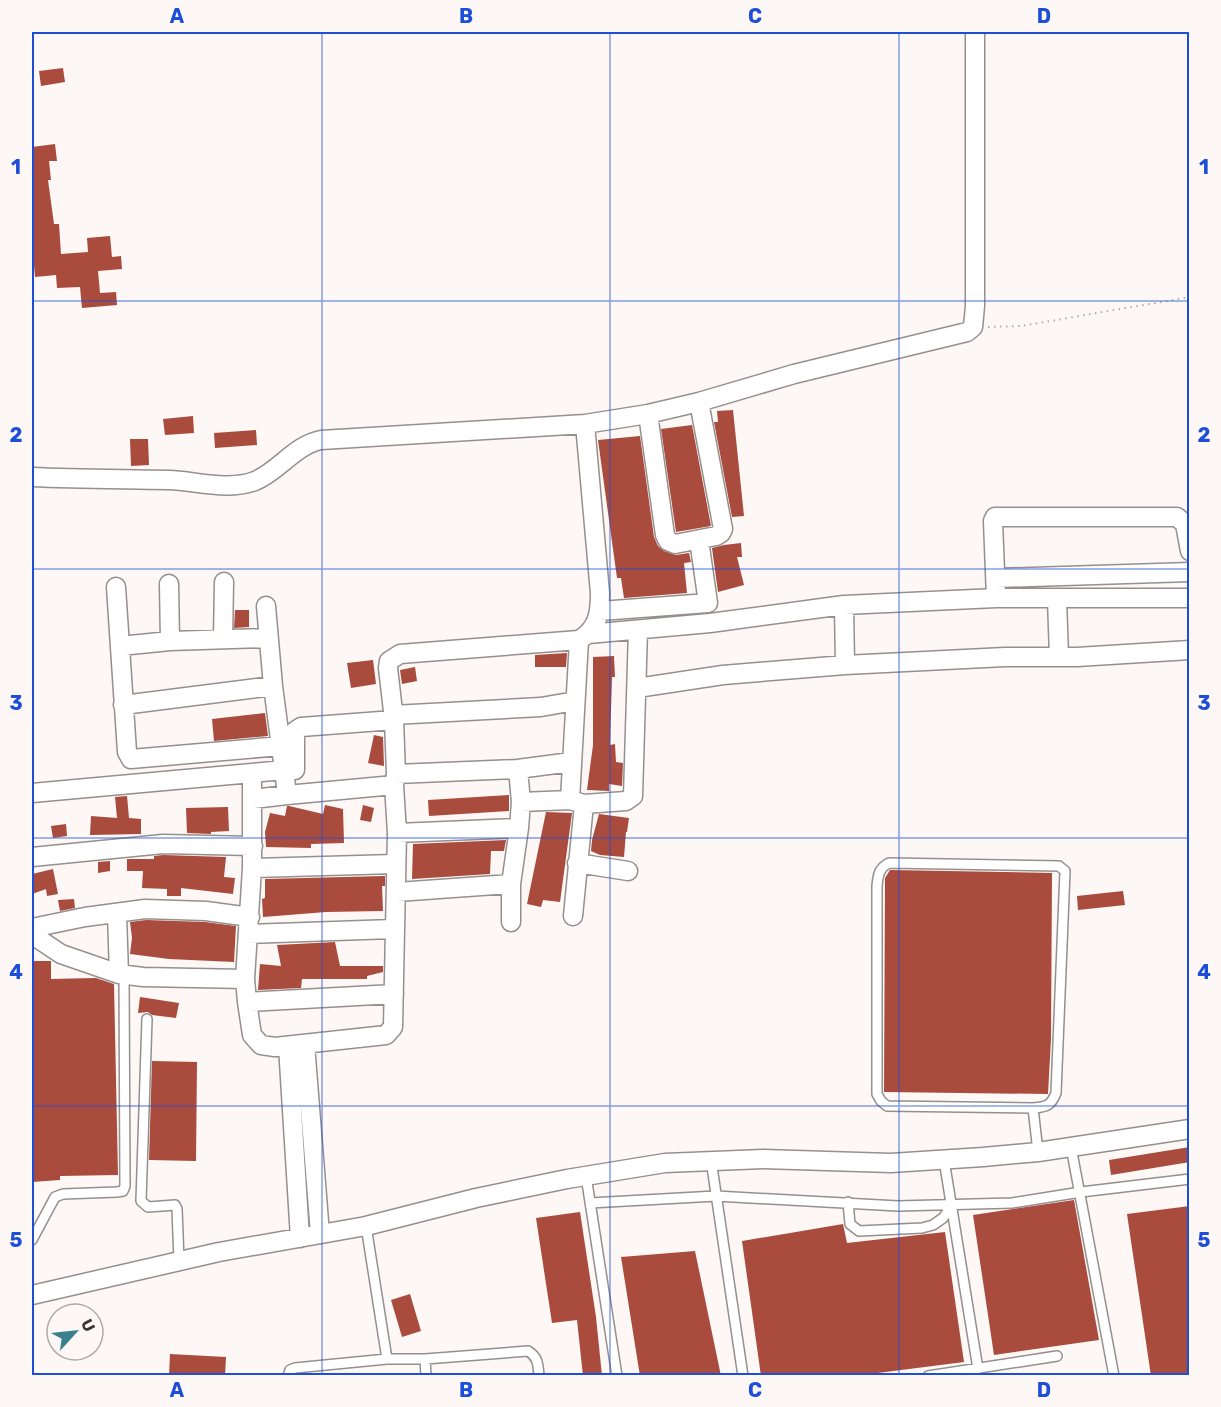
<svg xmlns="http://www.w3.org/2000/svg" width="1221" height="1407" viewBox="0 0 1221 1407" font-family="Rubik,sans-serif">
  <rect width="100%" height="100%" fill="#fdf7f5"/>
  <path fill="#a94b3d" d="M63,68l2,14 -24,4 -2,-15z
    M55,144l2,17h-8l2,19h-3l6,44h5l2,30 27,-2 -1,-14 23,-2 2,21 9,-1 1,13 -24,2 2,22 16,-1 1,13 -35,3 -2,-21 -23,1 -1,-13 -21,2 -3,-36v-94z
    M733,410l11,106 -12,1 -18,-95h4l-1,-11z
    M193,416l1,17 -29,2 -2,-16z
    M692,425l19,101 -35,6 -15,-103z
    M256,430l1,15 -42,3 -1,-15z
    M640,436l14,101 4,9 6,5 12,4 13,-2 2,9 -7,1 3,30 -63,5 -3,-20h-4l-19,-138z
    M130,439h18l1,26 -18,1z
    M741,543l1,14h-5l7,28 -26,7 -6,-44 12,-3z
    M235,610h14v17l-15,1z
    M567,653l-1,14h-31v-12z
    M614,656l1,21h-3l-2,68 5,-1 1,18 7,1 -1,23 -13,-2v7l-22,-1 6,-45v-88z
    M373,660l3,24 -25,4 -4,-25z
    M415,667l2,14 -15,3 -2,-14z
    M265,713l3,23 -54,5 -2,-22z
    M374,735l9,2 1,29 -16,-3z
    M509,795v16l-80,5 -1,-16z
    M127,796l2,22 12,1v15l-51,1 1,-19 26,2 -2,-21z
    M325,805l18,4 1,34 -33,1v4l-45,-1 -1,-15 5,-19 15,3 2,-10h2l34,8z
    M363,805l11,3 -3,14 -11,-2z
    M228,807l1,24 -18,1v2l-24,-1 -1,-25z
    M546,812l26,1 -12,89 -17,-2 -2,7 -14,-3z
    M599,814l30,4 -2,14h-1l-2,25 -24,-2 -9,-4 1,-11z
    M66,824l1,12 -14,2 -2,-12z
    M506,840l-2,11h-13l-1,23 -78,5 1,-35z
    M163,855l63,2 -2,20 11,1 -2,16 -52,-6v8h-14v-7l-25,-1 1,-17h-16v-12h27v-3z
    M110,861v10l-12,2v-11z
    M53,869l5,25 -11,2 -1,-7 -14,5v-20z
    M890,870l162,3 -1,166 -3,55 -164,-2 1,-214z
    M385,876v10h-3l1,25 -57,1 -63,5 -1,-18 3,-1v-19z
    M1123,891l2,14 -47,5 -1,-14z
    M74,899l1,9 -15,3 -2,-11z
    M146,920l59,2 31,4 -2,36 -65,-3 -39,-5 2,-16 -2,-16z
    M335,942l5,24h43v6l-16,4v3h-65l-1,9 -43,2 2,-26 21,2 -4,-21z
    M32,961h19v18l45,-1 18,6 4,191 -58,1v4l-28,2z
    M140,997l39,6 -3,15 -24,-3 -4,-3 -10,1z
    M152,1061l45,1 -1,99 -47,-1z
    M1190,1147v15l-79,13 -2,-15z
    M1074,1200l25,140 -105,15 -21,-140z
    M1190,1206v170h-39l-24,-162z
    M580,1212l16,105 6,59h-19l-6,-56 -25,3 -16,-105z
    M843,1224l4,19 98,-11 19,130 -102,13 -101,1 -19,-135z
    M695,1251l26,125h-81l-19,-119z
    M410,1294l11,37 -19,6 -11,-37z
    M170,1354l56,3 -1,19h-56z"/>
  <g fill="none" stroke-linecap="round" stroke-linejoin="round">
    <g stroke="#958f8e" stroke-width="12">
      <path id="service" d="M147,1019l-6,182 7,6 27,-2 2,4 2,52
        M1033,1108c13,-1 18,-2 23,-15l9,-222 -6,-5 -170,-3c-10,5 -11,12 -12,23v208l4,7 6,5 146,2 5,44
        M1071,1147l43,229
        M711,1160l32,216
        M944,1160l34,209
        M586,1176l31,200
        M848,1202l2,22 9,7 63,-3 11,-3 10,-7 10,-14
        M590,1203l126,-7 182,10 114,-3 69,-11 109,-13
        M366,1226l21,133
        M32,1240l23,-43 8,-3 54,-2 6,-1 2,-5 -1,-212
        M425,1359l1,17
        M288,1376l2,-6 5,-2 92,-9h38l103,-8c10,6 10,13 11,25
        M928,1376l129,-20"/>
    </g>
    <g stroke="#958f8e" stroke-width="21">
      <path id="minor" d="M648,414l17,121 3,6 7,3 41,-8 5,-3 2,-4 -24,-127
        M32,477c45,2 91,2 137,3 27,1 59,11 86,1 24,-10 40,-36 66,-41l264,-16 63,-10 51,-12 95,-28 173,-42 6,-5 2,-21v-274
        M996,578l194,-6
        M169,584l1,57
        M116,587l11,165 4,7 150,-13
        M996,598l-3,-77 2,-4h182l8,7 5,27
        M1057,599l2,58
        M844,605l1,60
        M266,606l7,80 11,84 11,-1
        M600,611l108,-8 -9,-63
        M588,634l122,-11 134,-18 152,-7h194
        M223,638l1,-56
        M120,646l50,-5 98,-3
        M637,688l86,-13 122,-10 160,-8h72l113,-7
        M123,705l150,-19
        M393,715l148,-8 34,-6
        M518,769l3,33
        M295,770v-39l6,-4 93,-7
        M252,773l32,-3 3,25 107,-10
        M396,774l122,-5 53,-7
        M32,793l220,-20v95l-7,111 2,23 5,33 9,10 14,2 111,-12 7,-8 4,-194 -3,-48 2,-11 -2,-54 -6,-52 1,-7 11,-7 179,-14c19,-11 21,-27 21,-47l-15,-169
        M253,799l34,-4
        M570,800l9,-160
        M397,833l122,-5
        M32,857l131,-13 90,2
        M577,863l51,8
        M252,868l143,-4
        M397,892l114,-8
        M117,914l2,60
        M573,916l11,-112
        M511,922v-38l8,-56 2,-26 49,-2 14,4 42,-3 7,-5 5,-166
        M32,928l5,10 24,16 58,20 24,3 102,2
        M32,928l53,-11 60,-8 61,2 44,6
        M248,934l145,-5
        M247,1002l147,-8
        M305,1044l15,190
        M288,1046l12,192
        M32,1295l187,-43 147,-26 110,-28 91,-19 98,-16 98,-4 128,4 92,-6 55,-5 152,-23"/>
    </g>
    <path stroke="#b2aeac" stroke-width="2" stroke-dasharray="1.5 4.5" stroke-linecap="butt" d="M988,327l33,-1 169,-29"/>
    <use href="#service" stroke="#fff" stroke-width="9"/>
    <use href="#minor" stroke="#fff" stroke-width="18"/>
  </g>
  <path fill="none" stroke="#1d4ed8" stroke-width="1.5" stroke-opacity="0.55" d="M322,32v1344M610,32v1344M899,32v1344M32,301h1158M32,569h1158M32,838h1158M32,1106h1158"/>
  <rect width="1221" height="1407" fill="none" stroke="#fdf7f5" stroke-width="66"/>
  <g transform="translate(75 1332) rotate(63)"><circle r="28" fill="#fdf7f5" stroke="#afaaa9" stroke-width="1.5"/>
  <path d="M0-4.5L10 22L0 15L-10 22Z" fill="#3b808e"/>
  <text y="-9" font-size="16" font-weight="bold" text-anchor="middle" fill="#393636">U</text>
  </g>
  <rect x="33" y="33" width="1155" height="1341" fill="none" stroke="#1d4ed8" stroke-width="2"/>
  <g font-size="20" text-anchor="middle" font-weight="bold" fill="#1d4ed8">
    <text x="177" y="23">A</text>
    <text x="466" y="23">B</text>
    <text x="755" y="23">C</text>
    <text x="1044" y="23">D</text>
    <text x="16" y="174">1</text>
    <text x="1204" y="174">1</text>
    <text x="16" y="442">2</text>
    <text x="1204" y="442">2</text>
    <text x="16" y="710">3</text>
    <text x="1204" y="710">3</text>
    <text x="16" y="979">4</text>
    <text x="1204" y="979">4</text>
    <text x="16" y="1247">5</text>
    <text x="1204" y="1247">5</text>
    <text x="177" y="1397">A</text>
    <text x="466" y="1397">B</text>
    <text x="755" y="1397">C</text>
    <text x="1044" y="1397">D</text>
  </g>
</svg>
